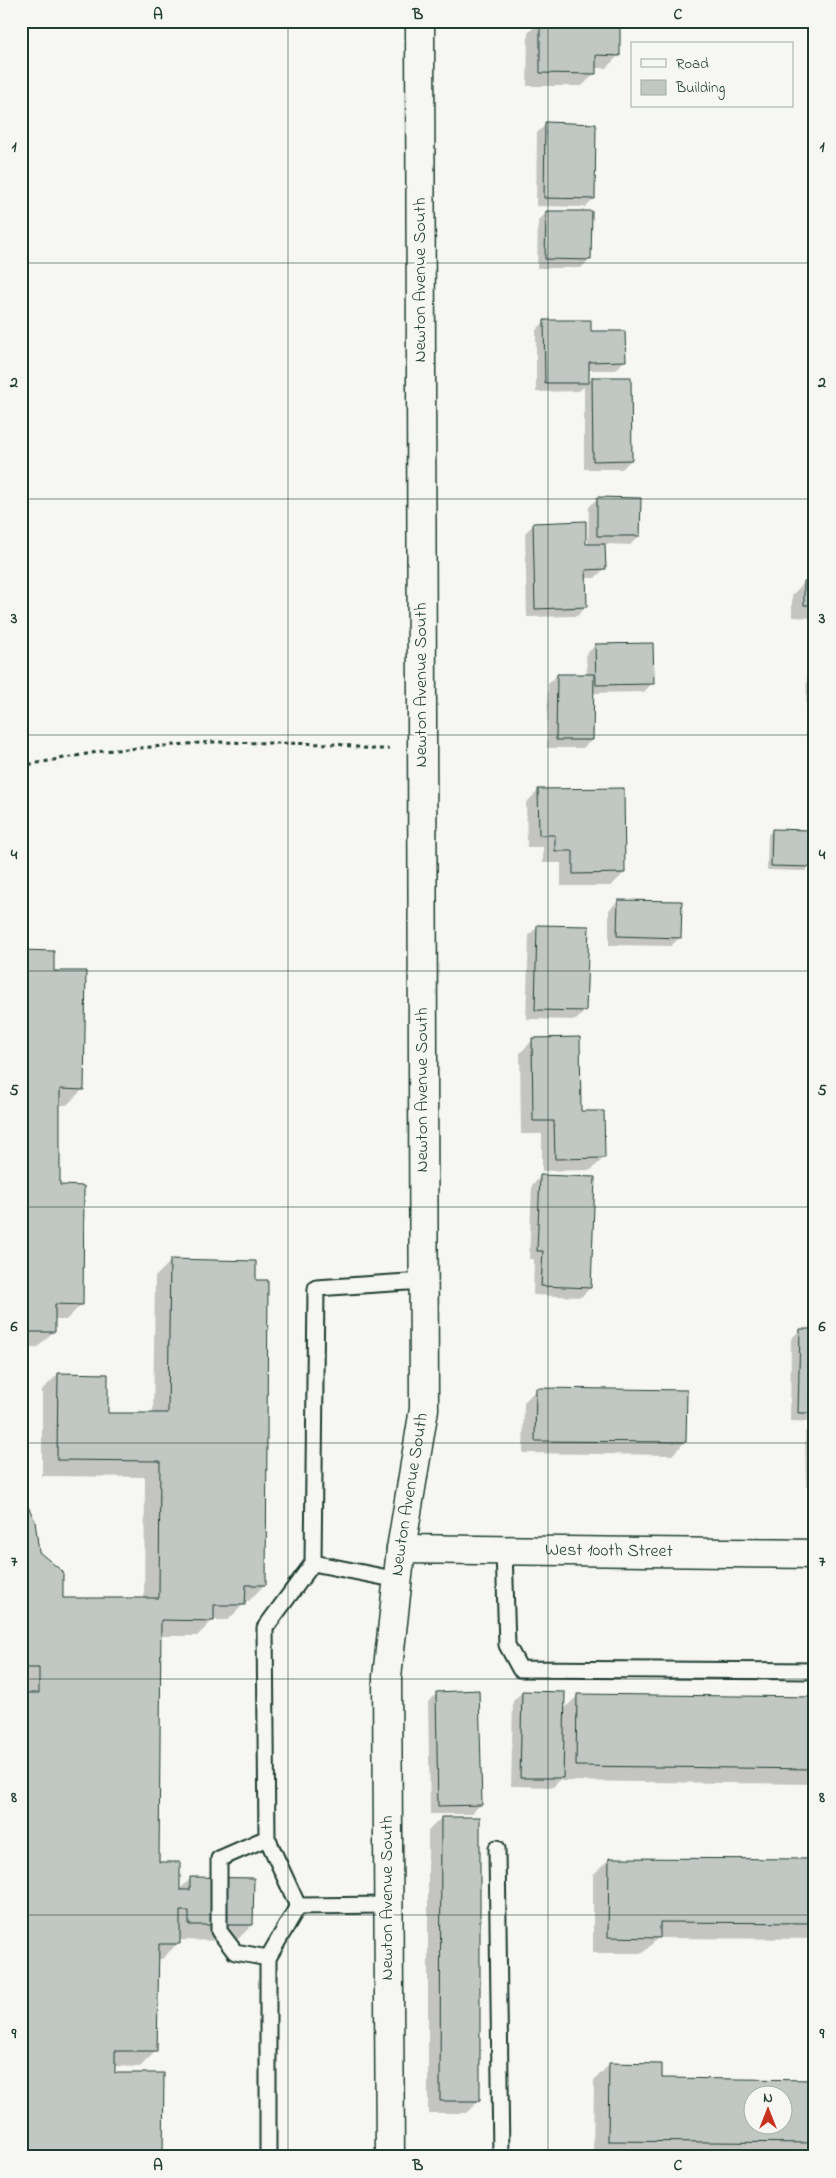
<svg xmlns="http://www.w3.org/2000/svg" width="836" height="2178" viewBox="0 0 836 2178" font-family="'Indie Flower',sans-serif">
  <rect width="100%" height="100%" fill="#f6f6f2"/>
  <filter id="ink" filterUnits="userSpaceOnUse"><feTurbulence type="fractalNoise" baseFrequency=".02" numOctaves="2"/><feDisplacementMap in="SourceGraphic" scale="10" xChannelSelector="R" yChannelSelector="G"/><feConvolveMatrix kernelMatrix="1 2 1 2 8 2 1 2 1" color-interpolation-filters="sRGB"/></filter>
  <g filter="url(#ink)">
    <path fill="#0003" fill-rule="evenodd" d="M540,21h79v34l-13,13h-11v5l-13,13h-55l1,-53z
      M546,124l48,74 -9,9 -49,-1 1,-73z
      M547,212l43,47 -9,9h-44l1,-47z
      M545,321l45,11 34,29 -8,9h-28v12l5,-4 38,82 -9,9h-38v-82l-5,4 -43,1v-62z
      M598,498l41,38 -9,9 -26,-1v25l-9,9h-10l1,29 -9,9 -50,1 -2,-84 9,-9 54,21 1,-38z
      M815,536v82l-23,-1v-22l13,-13h3v-39z
      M595,646l57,37 -8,9 -52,1v47l-9,8h-36l1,-64 9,-9h30l-1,-21z
      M815,657v81h-9l1,-73z
      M539,790l85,83 -13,13h-50v-23h-18v-16h-16l-1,-44z
      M772,830l37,37 -4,4 -38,-1 1,-35z
      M618,901l62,36 -9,9 -62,-1v-35z
      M815,917v36h-3v-33z
      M538,926l47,85 -9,9 -50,-1 3,-84z
      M21,952l32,20 30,117 -16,16h-8l-1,81 24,118 -16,16h-13v12l-16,16h-16z
      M533,1040l47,73 24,45 -13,12 -49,1v-37h-21l-1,-81z
      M541,1176l49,112 -9,9 -48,-2 1,-36h-5l3,-74z
      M171,1261l93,324 -15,16h-5v3l-16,16h-15l-16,16h-37l-3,228 22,26 12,-12 61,47 -16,16 -58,-1v3l-16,16h-5l-1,92 -16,16 -26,-1v9l-93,82 2,-462v-11h-2v-190l17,58 24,47h82l1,-122 -103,-1v-86l16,-16 49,40 46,1 2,-138z
      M800,1330h15v92l-25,-1 1,-82z
      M537,1389l148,53 -13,13 -149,-2 1,-51z
      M815,1422v64h-9l-1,-54z
      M522,1692l41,18 15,-15 237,3v86l-254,-3v-3l-8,9 -42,-1 2,-85z
      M437,1693l43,112 -9,9h-41l-2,-112z
      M441,1818l38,283 -13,12h-38v-282z
      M609,1859l206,1v79l-157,-1 -15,15h-50v-78z
      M610,2064l51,16 154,1v76l-222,-1 1,-76zM754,2096h30v30h-30z"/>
    <path fill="#c1c8c3" stroke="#1f3d34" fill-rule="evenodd" d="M540,21h80v35l-24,-1v19l-56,-1z
      M545,122l51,2 -1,75 -51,-1z
      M546,211h46l-1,49 -46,-1z
      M544,320h47v11h34l1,30 -37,1v21h-44z
      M592,377h39l1,83 -39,1z
      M597,497l44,1 -1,38h-43z
      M586,521v23h19l1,25 -20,1 1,37 -52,2 -2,-86z
      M804,581h11v24h-11z
      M653,643l1,41 -58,1 -1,-41z
      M557,674h37l-1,66h-37z
      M624,788l1,85 -52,1v-23h-18v-16h-16l-1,-46z
      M772,829l39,1v37l-40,-1z
      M618,900l64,1 -1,37 -64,-2z
      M537,925l52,1 -3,85 -51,-1z
      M21,950l33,1v20h32l-2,119 -24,-1v96l24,1 -1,119 -28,-1v28h-34z
      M580,1037l1,74h23l1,47 -50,1 -1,-38h-21l-1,-83z
      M540,1175l55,2 -4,111 -50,-2 2,-35h-6z
      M170,1259l86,2v19h12l-2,305h-20l-1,20h-31v16l-53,-1 -2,242h21v28h10v-13l64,1 -1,47h-64v-14h-9v33h-21l-2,107h-42v22h49l-1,84h-142v-464h18v-25h-18v-176l14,29 4,31 24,20v26h96l1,-137 -103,-1 1,-87 50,1v39h60z
      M800,1329h15v84h-17z
      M536,1388l151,2 -1,52 -151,-1z
      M479,1690l3,115 -44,1 -2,-114z
      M522,1691l43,1 -2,86h-43z
      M577,1694l238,3v72l-239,-3z
      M441,1817h39v284h-40z
      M609,1858l206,1v64l-155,-1v16l-52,-1z
      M609,2063l53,1v14l153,2v63l-207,-2zM754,2096h30v30h-30z"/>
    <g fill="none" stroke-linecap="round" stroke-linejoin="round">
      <g stroke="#1f3d34" stroke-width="19">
        <path id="lane" d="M504,1550l3,95 13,24 295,2
          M313,1563l85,17
          M267,1838l-48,21v72l16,21 33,6
          M497,1848l4,309
          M298,1906l-31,-68 -2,-210 48,-65 3,-275 107,-7
          M268,2157v-199l30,-52 91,-1"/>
      </g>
      <g stroke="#1f3d34" stroke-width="31">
        <g id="street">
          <path id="s1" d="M401,1549l414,5"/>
          <path id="s2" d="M390,2157l-3,-480 14,-128 23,-140 -4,-1388"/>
        </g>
      </g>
      <path stroke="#1f3d34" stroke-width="3" stroke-dasharray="4 4" stroke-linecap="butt" d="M21,766l82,-15 109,-9 125,2 34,5h18"/>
      <use href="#lane" stroke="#f6f6f2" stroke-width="15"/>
      <use href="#street" stroke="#f6f6f2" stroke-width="28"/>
    </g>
  </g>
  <path fill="none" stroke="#1f3d34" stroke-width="1" stroke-opacity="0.55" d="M288,21v2136M548,21v2136M21,263h794M21,499h794M21,735h794M21,971h794M21,1207h794M21,1443h794M21,1679h794M21,1915h794"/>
  <g text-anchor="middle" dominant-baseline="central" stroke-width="5" stroke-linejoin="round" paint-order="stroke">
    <g font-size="18" fill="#1f3d34" stroke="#f6f6f2">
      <text transform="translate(421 280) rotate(-90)">Newton Avenue South</text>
      <text transform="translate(422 685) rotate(-90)">Newton Avenue South</text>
      <text transform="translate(423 1090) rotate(-90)">Newton Avenue South</text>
      <text stroke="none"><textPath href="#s2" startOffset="664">Newton Avenue South</textPath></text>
      <text stroke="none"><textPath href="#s1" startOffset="208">West 100th Street</textPath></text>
      <text transform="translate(388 1898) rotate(-90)">Newton Avenue South</text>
    </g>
  </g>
  <rect width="836" height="2178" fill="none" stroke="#f6f6f2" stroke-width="55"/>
  <rect x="631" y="42" width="162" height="65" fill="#f6f6f2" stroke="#a0aca6"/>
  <rect x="641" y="59" width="25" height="8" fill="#f6f6f2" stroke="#a0aca6"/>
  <text x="676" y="68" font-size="15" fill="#1f3d34">Road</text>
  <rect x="641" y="80" width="25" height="15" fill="#c1c8c3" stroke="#a0aca6"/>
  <text x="676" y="92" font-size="15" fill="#1f3d34">Building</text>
  <g transform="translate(768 2110)"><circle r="24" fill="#f6f6f2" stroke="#a0aca6"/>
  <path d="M0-4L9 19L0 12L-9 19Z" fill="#c8321e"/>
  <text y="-8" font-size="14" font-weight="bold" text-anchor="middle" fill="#1f3d34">N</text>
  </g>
  <rect x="28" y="28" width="780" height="2122" fill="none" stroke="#1f3d34" stroke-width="2"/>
  <g font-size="16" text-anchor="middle" font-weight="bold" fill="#1f3d34">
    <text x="158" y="19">A</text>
    <text x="418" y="19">B</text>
    <text x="678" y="19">C</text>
    <text x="14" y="151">1</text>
    <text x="822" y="151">1</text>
    <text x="14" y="387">2</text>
    <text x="822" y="387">2</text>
    <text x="14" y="623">3</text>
    <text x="822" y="623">3</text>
    <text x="14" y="859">4</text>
    <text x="822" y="859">4</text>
    <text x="14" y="1095">5</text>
    <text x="822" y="1095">5</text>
    <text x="14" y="1331">6</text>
    <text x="822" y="1331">6</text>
    <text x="14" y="1566">7</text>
    <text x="822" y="1566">7</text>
    <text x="14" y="1802">8</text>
    <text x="822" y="1802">8</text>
    <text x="14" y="2038">9</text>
    <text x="822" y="2038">9</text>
    <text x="158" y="2170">A</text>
    <text x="418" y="2170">B</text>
    <text x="678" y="2170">C</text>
  </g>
</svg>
